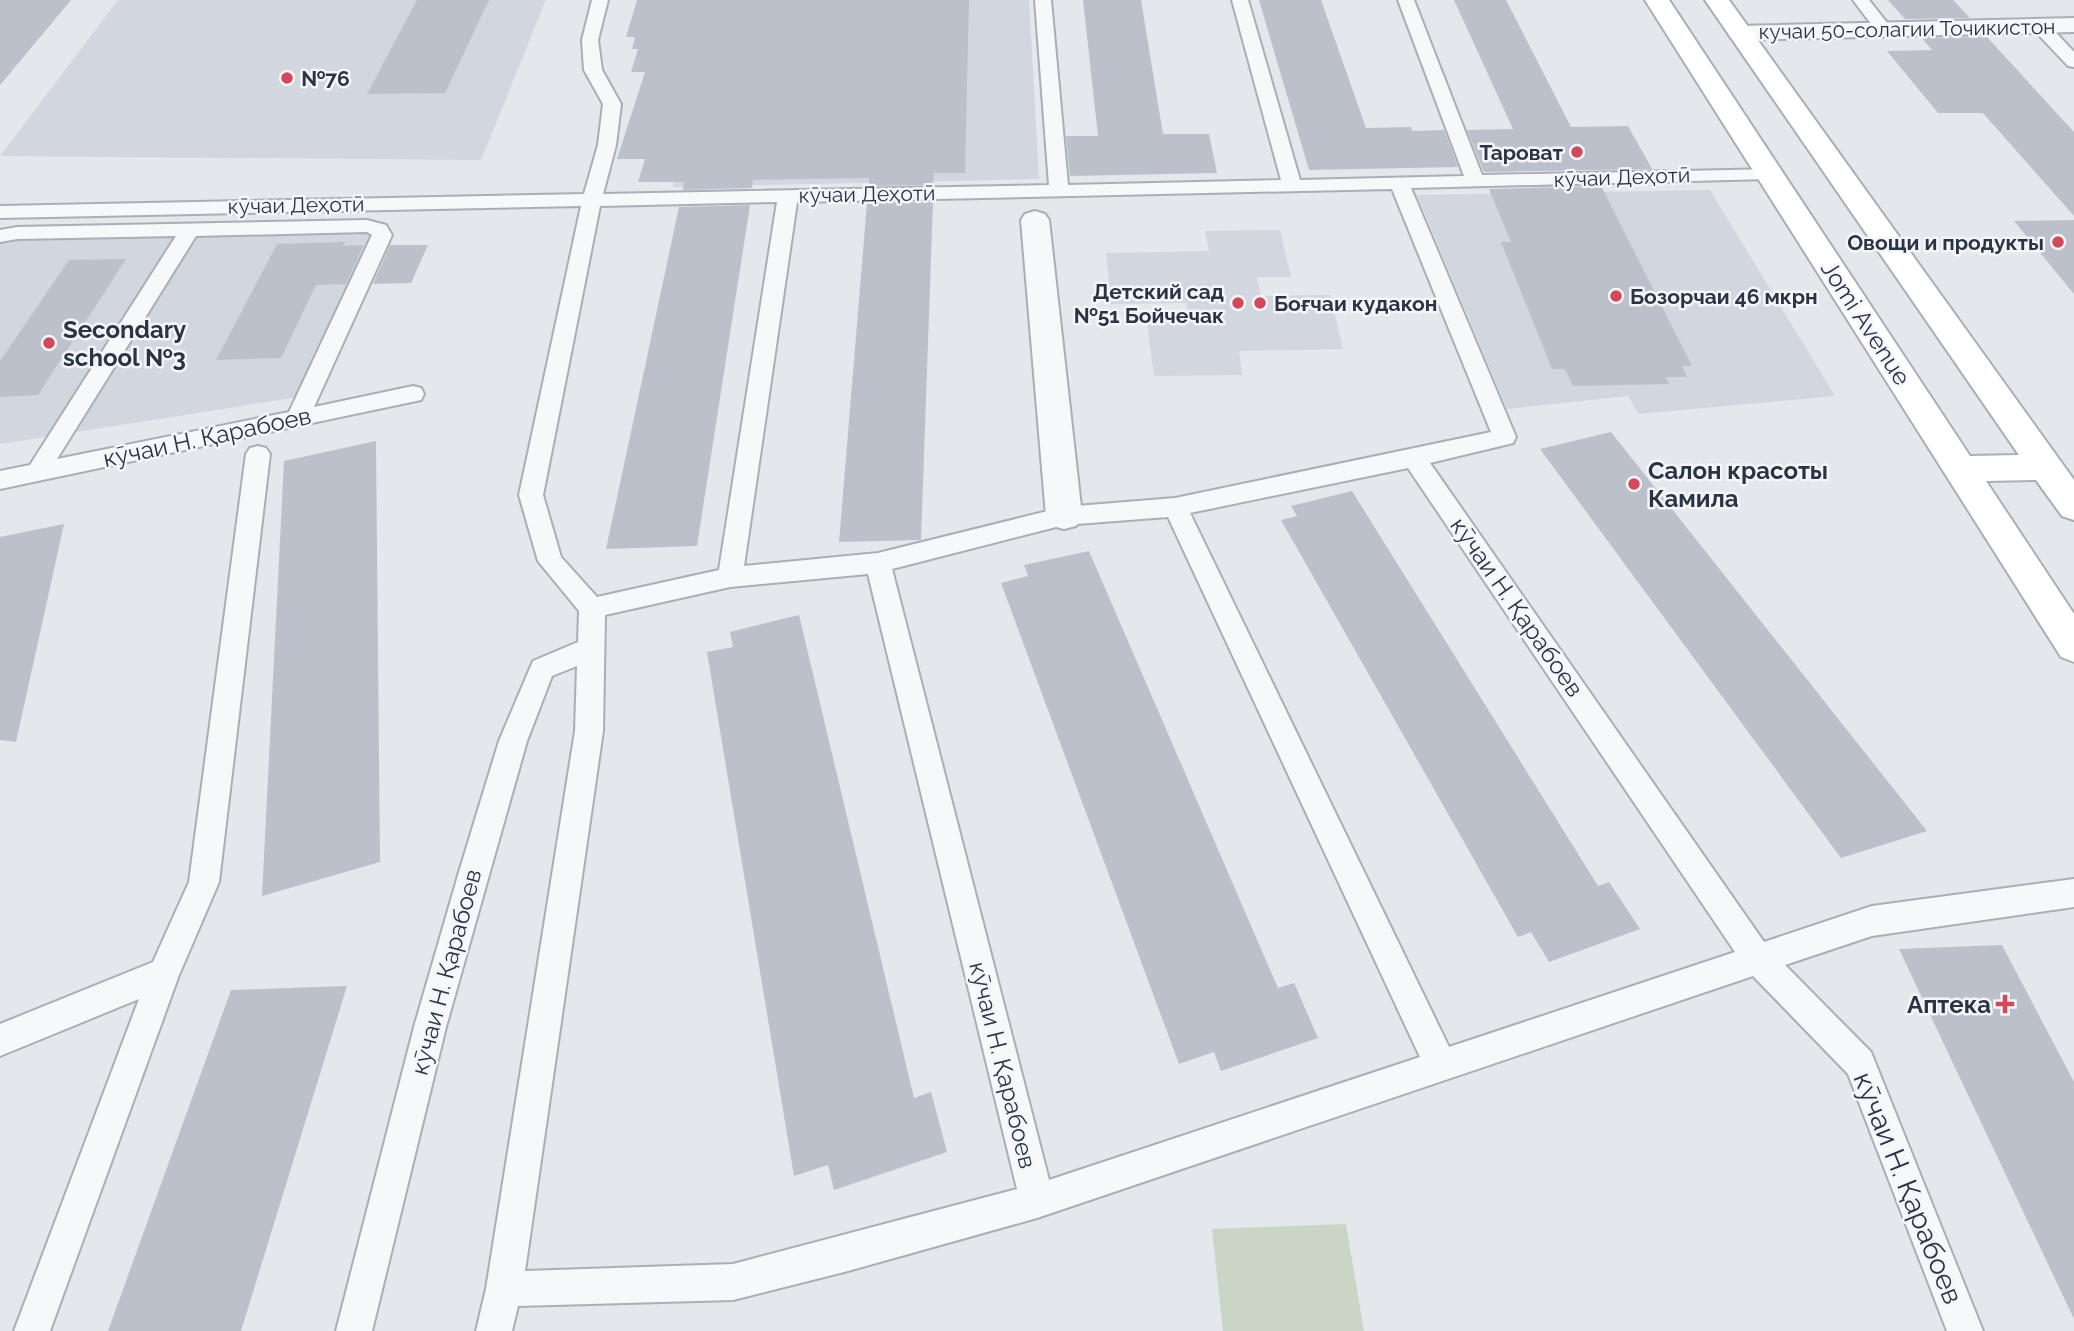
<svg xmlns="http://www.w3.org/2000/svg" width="2074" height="1331" viewBox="0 0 2074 1331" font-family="Raleway,sans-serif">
  <rect width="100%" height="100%" fill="#e4e7ec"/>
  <path fill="#d2d6de" d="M118,0h428l-65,160 -481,-4z
    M718,0h311l10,179 -366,8z
    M1710,190l125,206 -197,18 -10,-18 -121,13 -90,-214z
    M382,225l-71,170 -311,49v-215z
    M1280,230l11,47h-34l4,19 69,-1 13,54 -104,2 3,24 -88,1 -7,-53 42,-1 -2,-19 -76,1 -5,-51 103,-2 -4,-20z"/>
  <path fill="#c9d6c5" d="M1346,1224l18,107h-141l-11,-102z"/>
  <path fill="#bbc0ca" d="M0,0h71l-71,85z
    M417,0h72l-44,93 -78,1z
    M637,0h332l-4,173h-31l-1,12 -64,1v-8l-116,2 -1,8 -69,2 1,-8h-46l7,-23h-28l28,-87h-14l7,-23h-6l3,-12h-9z
    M1083,0h58l22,134h46l8,39 -147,3 -4,-40h32z
    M1259,0h62l45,128 45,-1 1,4 32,-1 14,37 -149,3z
    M1454,0h52l65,127 57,-1 24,43 -168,3 -17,-42 46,-1z
    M1888,0h65l17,18 -65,1z
    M1987,37l87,95v84l-91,-103h-45l-51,-62 45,-1 -10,-12z
    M1601,186l91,180h-10l5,11h-21l3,7 -96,2 -8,-17h-13l-51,-127h10l-22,-53z
    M933,202l-12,338 -82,2 28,-339z
    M750,205l-53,341 -91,3 73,-342z
    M2074,220v74l-60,-73z
    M345,242l-2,4 21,-1 -18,39 -30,1 -35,73 -65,2 61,-116z
    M390,245h38l-17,38 -38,1z
    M126,259l-88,136 -38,2v-36l69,-101z
    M1611,432l316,399 -86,27 -301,-409z
    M376,441l4,421 -118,34 22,-435z
    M1352,491l246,395 11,-4 31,47 -91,33 -18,-30 -13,5 -237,-417 16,-4 -6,-10z
    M64,524l-48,218 -16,-2v-203z
    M1089,551l189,437 16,-5 24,55 -97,33 -7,-19 -35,12 -178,-481 27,-7 -4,-11z
    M799,615l115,483 17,-6 16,60 -113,38 -6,-25 -34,11 -87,-524 26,-5 -3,-15z
    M2002,945l72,137v237l-175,-370z
    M347,986l-106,345h-133l123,-341z"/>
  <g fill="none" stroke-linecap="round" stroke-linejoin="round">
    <g stroke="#a9aeb7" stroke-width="4">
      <path id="service" d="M592,0h16l-10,40 4,30 19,34 -5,41 -13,49 446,-9 -14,-185h16l17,185 213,-5 -49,-180h16l52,180 164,-4 -66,-176h16l68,175 295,-6 2,4 -2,4 -7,2 -359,9 105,249 -3,6 -8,2 -75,18 334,479 108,-36 202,-27v28l-202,29 -87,29 86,87 112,279h-36l-99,-257 -95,-98 -716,242 -189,53 -115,29 -215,6 -6,25h-36l10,-42 89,-558 2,-65 -25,10 -25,65 -81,286 -74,304h-36l78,-304 45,-155 40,-131 34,-80 45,-19 1,-31 -41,-50 -19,-66 62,-289 -581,12v-12l584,-12 14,-49 5,-41 -19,-34 -2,-30zM1392,189l99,243 -316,66 -111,9 -186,46 -134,13 53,-364zM777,202l-58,368 -122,27 -36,-40 -18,-62 57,-289zM1408,468l327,484 -286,95 -259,-534zM1168,517l252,540 -371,123 -157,-611 172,-44zM868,574l149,615 -284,75 -208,7 78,-540 2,-116 125,-28z
        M1853,0h16l23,29 -2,4h-12z
        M2040,21l6,1 28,30v15l-6,-1 -34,-36 -2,-4z
        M367,220l19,5 6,10 -78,172 99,-21 8,2 3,6 -3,6 -421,89v-18l30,-6 146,-229 -159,3 -17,3v-12l17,-3zM367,232l5,3 -83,177 -232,47 139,-223z
        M258,446l8,2 4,6 -51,428 -40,93 -129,356h-36l125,-332 -139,57v-32l153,-62 36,-80 57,-428 4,-6z"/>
    </g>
    <g stroke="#a9aeb7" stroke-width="4">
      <path id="minor" d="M2074,18v14l-334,8 -9,-2 -3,-5 3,-5 9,-2z
        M1035,211l10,3 4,6 33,296 -6,10 -12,3 -12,-3 -6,-10 -25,-296 4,-6z"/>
    </g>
    <g stroke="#a9aeb7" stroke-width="4">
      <path id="secondary" d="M1645,0h24l301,456 49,-1 -314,-455h24l345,480v40l-12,-4 -26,-36 -50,1 88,133v48l-13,-5z"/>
    </g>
    <use href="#service" fill="#f7f8fa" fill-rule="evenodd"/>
    <use href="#minor" fill="#f7f8fa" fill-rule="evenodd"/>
    <use href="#secondary" fill="#fff" fill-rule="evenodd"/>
  </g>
  <g fill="#d1495b" stroke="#f4f6f9" stroke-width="2.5">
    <circle cx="287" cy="78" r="7"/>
    <circle cx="1577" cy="152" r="7"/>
    <circle cx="2058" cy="242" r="7"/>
    <circle cx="1616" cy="296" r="7"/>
    <circle cx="1238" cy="303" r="7"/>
    <circle cx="1260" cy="303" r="7"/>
    <circle cx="49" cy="343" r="7"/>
    <circle cx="1634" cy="484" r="7"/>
    <path d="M2001.5 993.5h7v7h7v7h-7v7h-7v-7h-7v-7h7z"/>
  </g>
  <g text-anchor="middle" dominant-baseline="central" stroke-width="5" stroke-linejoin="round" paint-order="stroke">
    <g font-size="21" fill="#2b3445" stroke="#f4f6f9">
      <text transform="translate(1907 29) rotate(-1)">кучаи 50-солагии Точикистон</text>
      <text transform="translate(1622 177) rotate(-2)">кӯчаи Деҳотӣ</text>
      <text transform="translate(867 194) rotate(-1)">кӯчаи Деҳотӣ</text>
      <text transform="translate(296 205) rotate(-1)">кӯчаи Деҳотӣ</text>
    </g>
    <g font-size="21" font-weight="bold" fill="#2b3445" stroke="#f4f6f9" text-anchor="start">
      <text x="301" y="78">№76</text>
      <text x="1563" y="152" text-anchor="end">Тароват</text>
      <text x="2044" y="242" text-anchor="end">Овощи и продукты</text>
      <text x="1224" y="291" text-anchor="end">Детский сад<tspan x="1224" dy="24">№51 Бойчечак</tspan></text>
      <text x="1630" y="296">Бозорчаи 46 мкрн</text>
      <text x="1274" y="303">Боғчаи кудакон</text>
    </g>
    <g font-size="24" fill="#2b3445" stroke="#f4f6f9">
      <text transform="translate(1866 323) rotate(57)">Jomi Avenue</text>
      <text transform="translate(207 437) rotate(-12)">кӯчаи Н. Қарабоев</text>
      <text transform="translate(1517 607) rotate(55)">кӯчаи Н. Қарабоев</text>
      <text transform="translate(446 972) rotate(-75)">кӯчаи Н. Қарабоев</text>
      <text transform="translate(1003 1065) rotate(76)">кӯчаи Н. Қарабоев</text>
    </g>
    <g font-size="24" font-weight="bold" fill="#2b3445" stroke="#f4f6f9" text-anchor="start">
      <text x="63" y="329">Secondary<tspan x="63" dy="28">school №3</tspan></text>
      <text x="1648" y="470">Салон красоты<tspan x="1648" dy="28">Камила</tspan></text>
      <text x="1991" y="1004" text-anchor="end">Аптека</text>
    </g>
    <g font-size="28" fill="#2b3445" stroke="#f4f6f9">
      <text transform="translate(1908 1188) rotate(68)">кӯчаи Н. Қарабоев</text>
    </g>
  </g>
</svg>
